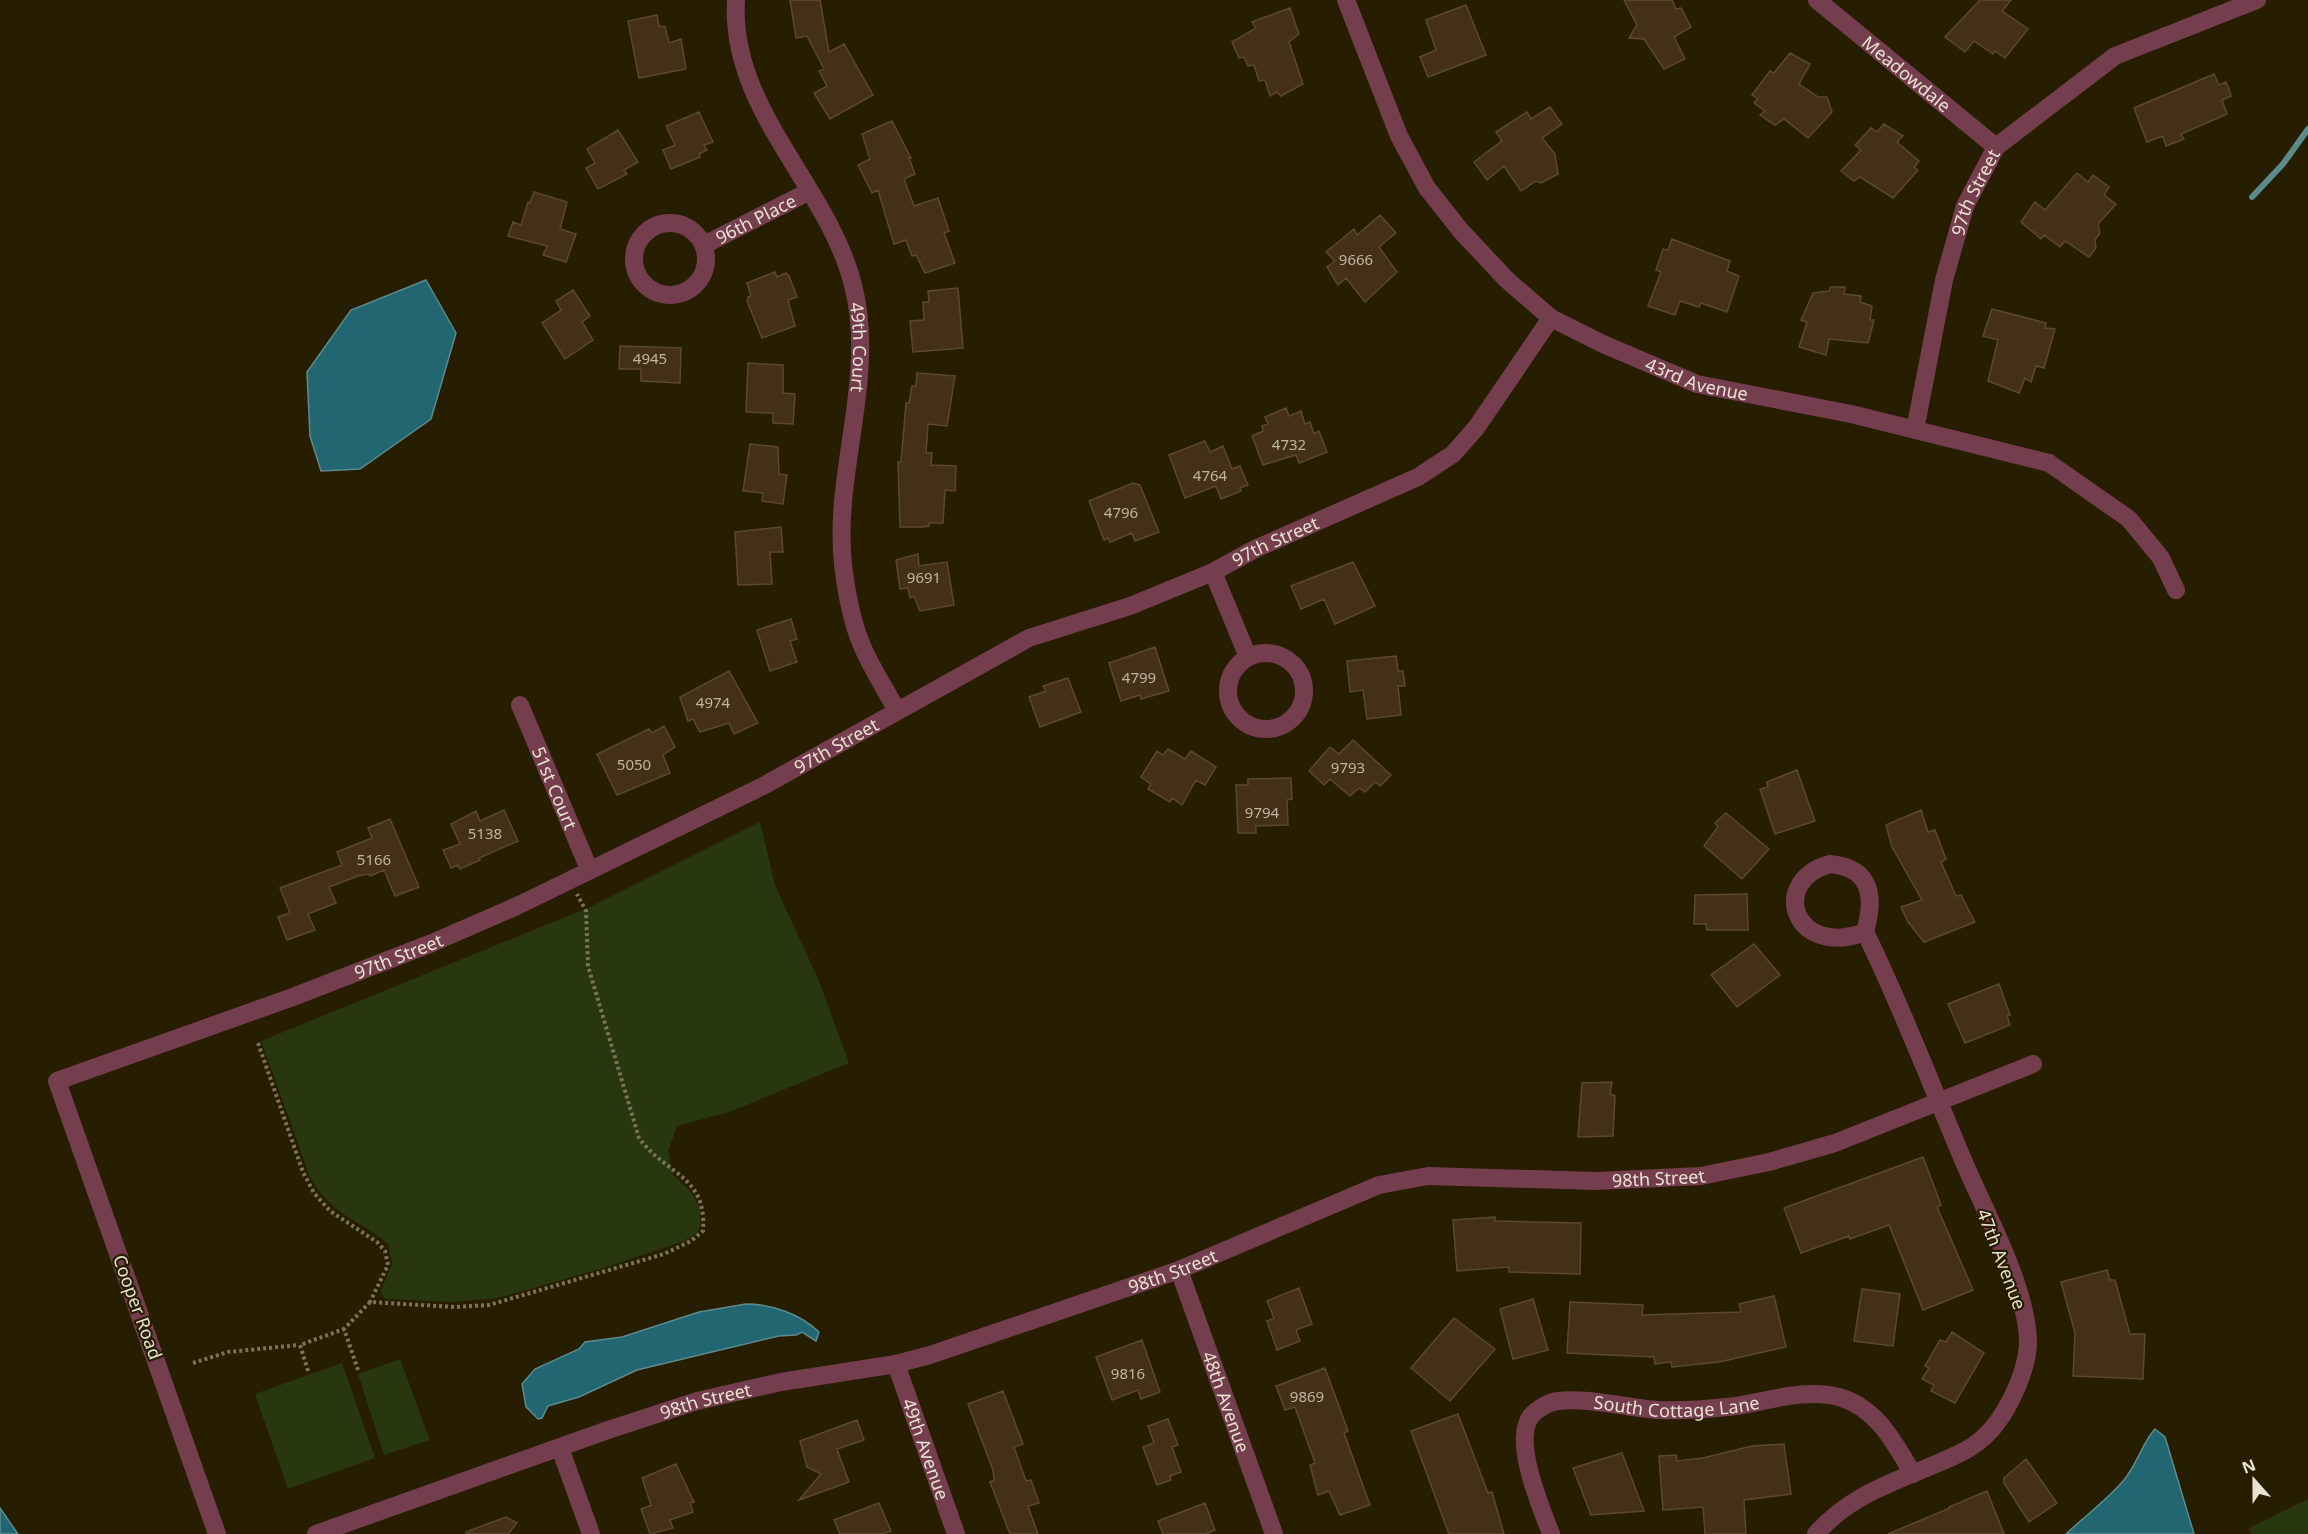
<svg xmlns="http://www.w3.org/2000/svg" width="2308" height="1534" viewBox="0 0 2308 1534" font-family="'Noto Sans',sans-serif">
  <rect width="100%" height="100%" fill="#271d00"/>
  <path fill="#29370e" d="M760,822l15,63 44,96 30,82 -120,49 -52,14 -9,25 5,24 19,18 8,16v18l-4,7 -12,7 -77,26 -109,31 -46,4 -67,-3 -5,-7 12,-28 -4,-20c-30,-26 -57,-28 -78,-67l-49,-136 329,-134z
    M400,1359l30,81 -46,15 -26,-81z
    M342,1363l33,95 -87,31 -33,-95z
    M2308,1499v35h-57l-2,-6z"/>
  <path fill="#216670" stroke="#5d8b8d" stroke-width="1.5" d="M426,280l30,53 -25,86 -71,50 -39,2 -11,-35 -3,-64 44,-62z
    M746,1304c26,0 54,10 73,28l-3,9 -14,-9 -6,3 -17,1 -142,34 -58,27 -31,9 -6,12 -4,1 -12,-12 -4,-23 13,-15 44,-20 6,-7 37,-5 77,-25z
    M2155,1429l10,8 29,97h-128c19,-18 41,-34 58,-54 14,-17 18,-37 31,-51z
    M0,1508l18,26h-18z"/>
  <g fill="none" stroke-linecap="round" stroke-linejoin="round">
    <path stroke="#5d8b8d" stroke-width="6" d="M2252,197l31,-33 25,-35"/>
  </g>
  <path fill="#433016" stroke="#5c482e" stroke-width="1.5" d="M790,0h30l9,52 15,-8 29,51 -43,24 -16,-26 13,-7 -8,-15 5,-2 -17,-33 -11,2z
    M1624,0h48l4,9 5,-1 10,19 -17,10 11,22 -21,10 -20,-30 -15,-1 8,-13z
    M1980,0h31l-9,11 26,18 -23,29 -10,-7 -2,3 -19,-13 -9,11 -20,-15z
    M1466,5l20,50 -58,22 -8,-20 16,-7 -10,-30z
    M1290,8l9,26 -10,8 14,42 -22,12 -4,-4 -7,4 -5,-16 -6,1 -5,-16 -6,1 -4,-9 -5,1 -7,-16 24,-14 -4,-6z
    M657,15l2,11 6,1 4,16 12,-4 5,30 -47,9 -11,-57z
    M1790,53l20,11 -11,20 19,13h9l5,15 -24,26 -24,-19 -9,6 -15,-10 5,-4 -11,-8 4,-4 -6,-4 18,-24 4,2z
    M2214,74l5,11 7,-3 3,7 2,7 -9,4 5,14 -46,20 3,5 -18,7 -3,-10 -16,6 -13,-34z
    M1550,107l12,17 -20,14 13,16 3,20 -17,9 -5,-2 -15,10 -17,-25 -17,14 -13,-18 28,-21 -6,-9 31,-20 4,7z
    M699,112l14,30 -9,3 3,5 -8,4 1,3 -29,12 -8,-19 12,-5 -9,-19z
    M892,121l19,37h-2l6,16 -11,5 10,27 24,-8 11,33 -5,2 11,30 -30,10 -9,-18 -4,1 -6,-16 -12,4 -16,-54 -6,3 -14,-28 12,-6 -8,-25z
    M1884,124l19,12 -6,6 22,19 -5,6 4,3 -25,28 -33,-21 -6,4 -13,-10 20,-21 -6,-5 16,-17 6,4z
    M618,130l20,32 -14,8 3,4 -29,15 -12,-21 9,-5 -8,-14z
    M2077,173l11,9 5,-7 16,12 -5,8 12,9 -18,20 2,9 -5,7 1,8 -7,9 -24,-16 -5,6 -16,-12 -3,4 -20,-17 14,-20 10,8z
    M534,192l33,10 -7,27 16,5 -10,28 -23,-7 4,-9 -39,-10 5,-14 8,3 7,-23 2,1z
    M1380,215l16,18 -17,14 18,25 -32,30 -19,-24 -8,7 -11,-18 8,-6 -9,-9 28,-23 3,6z
    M1672,239l58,22 -3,10 12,5 -12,36 -26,-9 -2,4 -19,-6 -5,14 -27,-9 13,-34 -5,-2 7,-21 5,1z
    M775,272l2,5 9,-4 3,3 8,21 -9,3 7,26 -33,12 -15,-37 1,-4 3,-1 -4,-13z
    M1831,287h14l-1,7 17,2 -1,6 12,4 -2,14h4l-6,23 -39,-4 -3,16 -27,-8 8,-25 -6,-2 12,-27 16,-2z
    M958,288l5,60 -50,4 -3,-31 14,-1 -1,-18h6l-1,-11z
    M573,290l17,26 -8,6 11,18 -28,19 -23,-36 19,-13 -5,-9z
    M1992,309l54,14 -1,5 10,1 -11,39 -8,-2 -5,16 -6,-4 -6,15 -31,-12 10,-41 -15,-4z
    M620,346l61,2 -1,35 -39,-2v-12h-22z
    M748,363l35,2v28l12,1 -2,30 -20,-1v-10l-27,-1z
    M917,373l38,3 -8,50 -19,-2 -2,29h6l-1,12 25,1 -1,25 -10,-1 -2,33h-14v3l-7,1h-22l-2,-65h3l5,-59h3l3,-17h4z
    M1286,408l3,8 12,-5 4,13 5,-2 4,12 5,-3 8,21 -28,11 -3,-8 -33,10 -11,-29 11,-5 -1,-5 6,-2 -3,-7z
    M1205,441l5,11 13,-6 9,23 8,-3 8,19 -8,3 1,3 -20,8 -5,-13 -31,12 -16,-43z
    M750,444l28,3 1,27 8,1 -4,29 -21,-3 1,-8 -20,-2z
    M1133,483l7,2 19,47 -24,9 -3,-8 -22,9 -2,-4 -4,2 -15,-39z
    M781,527l2,25h-13l2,32 -34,1 -3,-53z
    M918,554l1,12 28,-4 7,43 -34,6 -6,-15 -4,2 -2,-10 -8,1 -4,-29z
    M1353,562l22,44 -40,18 -11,-25 -23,10 -10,-23z
    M791,619l6,20 -7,2 7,21 -27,9 -13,-41z
    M1155,647l14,44 -28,8 -1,-4 -19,6 -12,-38z
    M1396,656l2,15h5l2,15h-7l3,29 -34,4 -4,-29 -13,2 -3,-31z
    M729,671l29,52 -24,11 -5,-11 -29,9 -7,-13 -5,2 -8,-24z
    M1068,678l13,34 -41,15 -11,-30 17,-6 -3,-5z
    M664,726l11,21 -12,8 7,18 -53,22 -20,-41 52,-25 3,4z
    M1353,740l38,35 -11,11 -5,-4 -10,10 -6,-4 -9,8 -20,-17 -6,6 -15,-14 21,-24 9,7z
    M1168,749l17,10 6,-8 25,16 -11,18 -9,-5 -14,25 -10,-7 -2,4 -22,-13 3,-5 -10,-7 16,-26 6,4z
    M1797,770l18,51 -40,13 -15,-45 8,-2 -1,-5z
    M1291,778l1,21 -5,1 1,25 -32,1v7h-18l-2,-48h12v-6z
    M504,810l14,31 -39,17 1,2 -20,9 -2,-4 -7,3 -8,-18 17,-6 -9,-20 25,-13 4,10z
    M1921,810l7,22 7,-2 11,29 -5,3 15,34 5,-1 14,27 -51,20 -16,-20 -7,-15 21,-7 -30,-53 -6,-22z
    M1726,813l43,36 -27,30 -38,-33 14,-19 -3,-4z
    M390,819l29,68 -24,9 -11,-26 -14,6 -1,-2 -11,2 -29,11 7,16 -28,11 7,16 -28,10 -9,-23 12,-4 -10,-25 62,-23 -5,-13 35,-14 -4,-10z
    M1747,894l1,36h-41l-1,-6h-12l1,-29z
    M1754,944l26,31 -43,32 -26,-32z
    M1999,984l11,31 -3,1 3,9 -45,18 -17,-39z
    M1612,1082l-2,12 5,2 -2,40 -35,1 4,-54z
    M1923,1157l18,48 -4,2 36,83 -50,20 -34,-85 -39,14 -1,-3 -48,17 -17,-45z
    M1495,1217v4l86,2 -1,51 -71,-2v-5l-52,4 -4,-51z
    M2107,1270l3,10h5l15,54h15l-2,45 -70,-3 2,-43 -14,-51z
    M1299,1288l13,36 -16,6 4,11 -23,9 -10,-29 7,-3 -7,-17z
    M1862,1289l38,5 -7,52 -39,-5z
    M1774,1296l12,51 -67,15 -47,5 -1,-5 -16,2 -1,-7 -87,-4 3,-51 73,3 -1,10 99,-3 -2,-8z
    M1533,1299l15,51 -35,9 -13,-50z
    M1454,1318l41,31 -45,52 -39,-33z
    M1952,1332l32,21 -29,50 -24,-12 3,-6 -12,-6 7,-11 -4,-2 15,-26 6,2z
    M1142,1340l18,52 -19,7 -3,-9 -26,10 -16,-43z
    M1325,1368l23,63 -4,2 26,72 -30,10 -11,-24 -11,4 -8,-30 5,-2 -20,-56 -10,3 -9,-24z
    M1003,1391l20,53 -9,3 12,34 5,-1 8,23 -11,3 10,28h-28l-20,-52 4,-2 -1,-10 -25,-66z
    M1458,1414l30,79 4,-1 12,42h-55l-38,-103z
    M1168,1419l10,26 -6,2 9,25 -11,4 1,4 -14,5 -14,-38 11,-4 -6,-17z
    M857,1420l7,20 -27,9 12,33 -50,18 22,-26 -14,-7 -7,-26z
    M1784,1444l7,50 -47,6 2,34h-41l-2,-27 -40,3 -4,-54 17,-1 1,6 26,-3 49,-12z
    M1622,1453l22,58 -53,4 -18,-47z
    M2026,1459l31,44 -28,19 -25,-39v-5z
    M676,1464l18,38 -4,1 3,9 -23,8 3,8 -23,6 -9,-25 10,-4 -9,-27z
    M1987,1491l17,43h-116l62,-26 -1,-1z
    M879,1503l12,28 -9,3h-42l-6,-14z
    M1205,1503l10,27 -9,4h-43l-5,-13z
    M506,1517l11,6 -9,11h-42v-2z"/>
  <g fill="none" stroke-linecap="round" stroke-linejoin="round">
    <path stroke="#7b735b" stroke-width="4" stroke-dasharray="3 3" stroke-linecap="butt" d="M258,1043l45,129 11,21 16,18 47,31 8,9 3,14 -18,37
      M193,1363l35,-11 71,-7
      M358,1370l-14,-41 26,-27 85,5 34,-2 175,-51 27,-13 12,-10c4,-56 -36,-55 -64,-93l-51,-172 -2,-55 -9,-17
      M308,1371l-8,-26 44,-16"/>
    <g stroke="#753e4f" stroke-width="18">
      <path id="s1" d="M736,0c-7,109 92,185 117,285 24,92 -20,187 -10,279 3,27 9,59 20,84 9,21 23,42 34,63"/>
      <path id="s2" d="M1346,0l53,136 28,52 34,43 46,49 44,38 52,26 94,40 154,30 198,49 80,56 32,39 15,32"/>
      <path id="s3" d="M1817,0l179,147"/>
      <circle cx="670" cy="259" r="36"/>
      <path id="s4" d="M704,245l104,-53"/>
      <path id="s5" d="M1915,430l29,-150 21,-74 31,-59 119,-91 142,-56"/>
      <path d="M1213,572l35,85"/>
      <circle cx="1266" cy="691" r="38"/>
      <path id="s6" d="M520,705l69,164"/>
      <path d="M1830,864c42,4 45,33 35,68 -71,27 -97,-51 -35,-68z"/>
      <path id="s7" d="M1179,1270l95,264"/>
      <path id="s8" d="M896,1364l60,170"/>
      <path d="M560,1448l31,86"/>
      <path id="s9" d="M217,1534l-160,-453 236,-84 139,-54 85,-37 248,-121 264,-147 101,-32 83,-34 42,-23 163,-72 35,-23 23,-26 75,-110"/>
      <path id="s10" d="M316,1534l292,-104 89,-29 84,-19 115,-18 34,-9 249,-85 200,-85 49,-9 168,5 105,-5 68,-14 66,-19 198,-79"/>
      <path id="s11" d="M1551,1534c-10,-27 -39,-93 -20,-118 6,-7 18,-14 27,-15 27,-4 71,7 100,9 26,1 52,-1 78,-4 33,-5 70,-18 103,-9 38,11 55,45 74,77"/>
      <path d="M1816,1534c33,-38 75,-51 120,-70 16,-7 34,-14 47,-26 22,-19 43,-63 45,-93 1,-54 -43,-133 -64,-183 -33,-77 -62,-155 -99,-230"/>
    </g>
  </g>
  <g text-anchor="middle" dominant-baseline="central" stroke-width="4.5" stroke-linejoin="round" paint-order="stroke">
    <g font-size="15" fill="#bfb6a2">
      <text x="1356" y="259">9666</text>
      <text x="650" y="358">4945</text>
      <text x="1289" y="444">4732</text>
      <text x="1210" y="475">4764</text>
      <text x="1121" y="512">4796</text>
      <text x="924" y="577">9691</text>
      <text x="1139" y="677">4799</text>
      <text x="713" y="702">4974</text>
      <text x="634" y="764">5050</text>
      <text x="1348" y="767">9793</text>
      <text x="1262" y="812">9794</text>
      <text x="485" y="833">5138</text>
      <text x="374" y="859">5166</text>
      <text x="1128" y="1373">9816</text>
      <text x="1307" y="1396">9869</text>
    </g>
    <g font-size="18" fill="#e8e2d0" stroke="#271d00">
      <text stroke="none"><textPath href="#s3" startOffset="116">Meadowdale</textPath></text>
      <text stroke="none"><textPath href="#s5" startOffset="246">97th Street</textPath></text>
      <text stroke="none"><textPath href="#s4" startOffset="58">96th Place</textPath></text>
      <text stroke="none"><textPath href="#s1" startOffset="375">49th Court</textPath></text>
      <text stroke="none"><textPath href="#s2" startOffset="544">43rd Avenue</textPath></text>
      <text stroke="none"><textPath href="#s9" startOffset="1816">97th Street</textPath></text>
      <text stroke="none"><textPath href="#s9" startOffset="1330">97th Street</textPath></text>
      <text stroke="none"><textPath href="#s6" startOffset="90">51st Court</textPath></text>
      <text stroke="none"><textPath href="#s9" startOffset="844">97th Street</textPath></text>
      <text stroke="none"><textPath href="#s10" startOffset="1402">98th Street</textPath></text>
      <text transform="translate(2002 1259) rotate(69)">47th Avenue</text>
      <text stroke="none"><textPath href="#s10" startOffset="898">98th Street</textPath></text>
      <text transform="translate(138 1307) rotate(70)">Cooper Road</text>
      <text stroke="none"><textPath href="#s10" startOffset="412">98th Street</textPath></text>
      <text stroke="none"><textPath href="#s7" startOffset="140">48th Avenue</textPath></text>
      <text stroke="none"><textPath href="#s11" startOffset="274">South Cottage Lane</textPath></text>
      <text stroke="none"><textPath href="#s8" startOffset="90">49th Avenue</textPath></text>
    </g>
  </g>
  <g transform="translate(2254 1480) rotate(339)" stroke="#271d00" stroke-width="4.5" paint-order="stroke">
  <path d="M0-4.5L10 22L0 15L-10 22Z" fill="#e8e2d0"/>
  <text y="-9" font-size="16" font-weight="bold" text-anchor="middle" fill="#e8e2d0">N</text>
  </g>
</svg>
